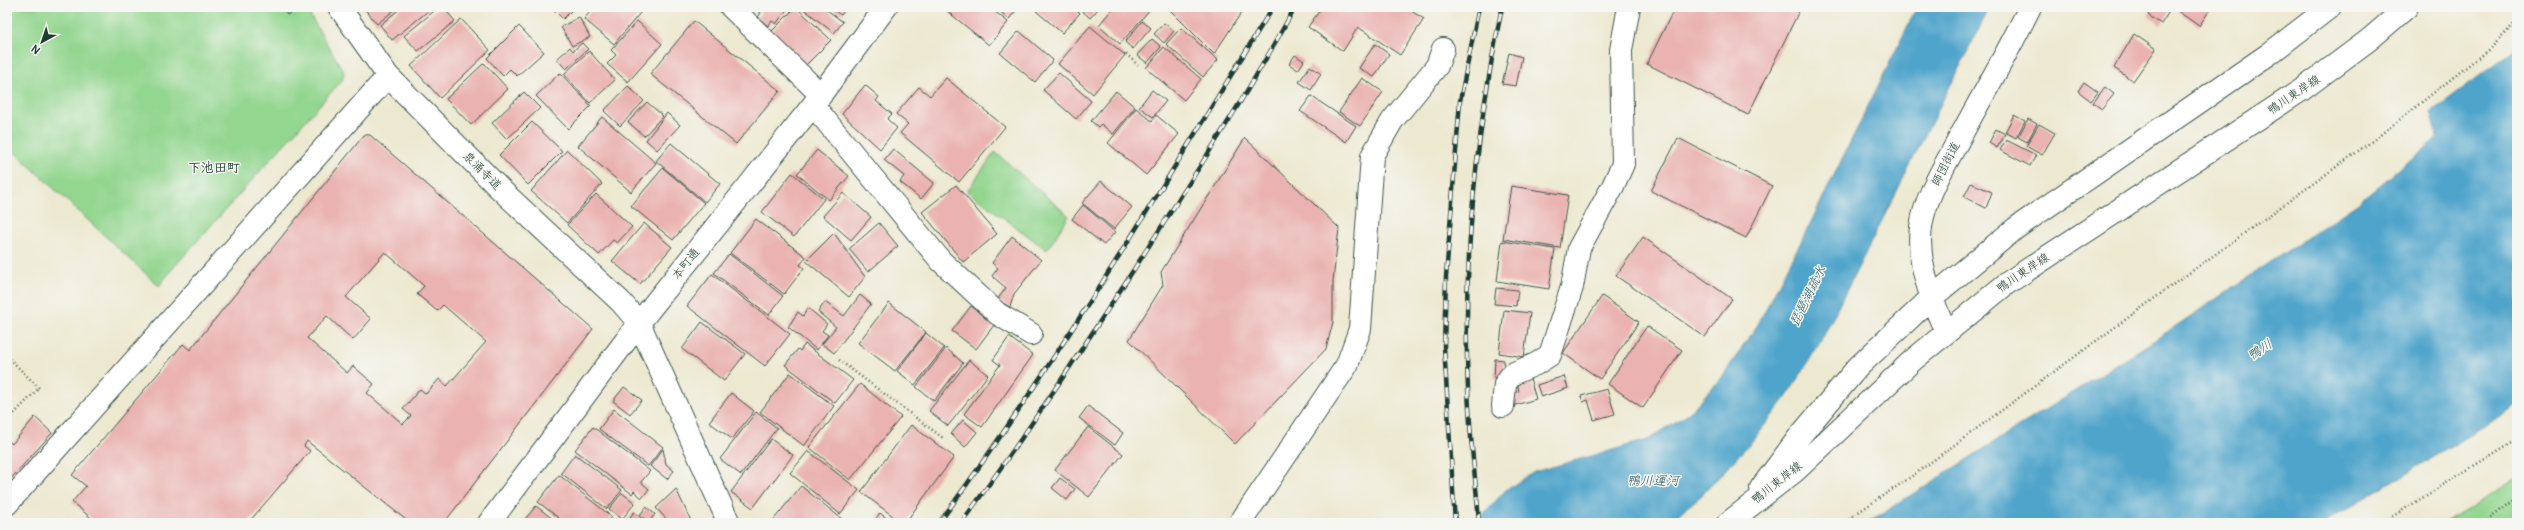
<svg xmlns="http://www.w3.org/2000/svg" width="2524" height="530" viewBox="0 0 2524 530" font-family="Pangolin,'Klee One',sans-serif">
  <rect width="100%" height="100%" fill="#f6f6f2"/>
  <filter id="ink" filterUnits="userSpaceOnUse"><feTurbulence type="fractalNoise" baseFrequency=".025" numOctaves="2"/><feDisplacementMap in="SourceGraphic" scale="8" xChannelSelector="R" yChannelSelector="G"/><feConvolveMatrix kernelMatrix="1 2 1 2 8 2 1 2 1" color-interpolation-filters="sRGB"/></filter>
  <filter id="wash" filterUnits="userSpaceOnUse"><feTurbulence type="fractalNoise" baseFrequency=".012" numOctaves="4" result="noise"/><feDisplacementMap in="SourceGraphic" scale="16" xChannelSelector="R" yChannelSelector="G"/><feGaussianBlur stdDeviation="0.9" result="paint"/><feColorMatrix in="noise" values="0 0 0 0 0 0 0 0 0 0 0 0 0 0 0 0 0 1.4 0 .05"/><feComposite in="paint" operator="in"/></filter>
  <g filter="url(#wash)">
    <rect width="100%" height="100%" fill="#ede9d1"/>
    <path fill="#93d68f" stroke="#598a62" d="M7,7h298l39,65 -1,7 -169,188 -15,19 -152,-141z
      M995,152l74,64 -22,34 -80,-59z
      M2517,478v45h-71z"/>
    <path fill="#4fa4cb" stroke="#377080" d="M1917,7h73l-169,334 -35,57 -33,42 -51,55 -34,28h-193l31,-33 28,-18 114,-32 41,-27 33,-36 35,-51 50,-96z
      M2517,48v356l-33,23 -160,96h-457l291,-185 199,-134 81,-67 -7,-25z"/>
    <g id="blocks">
      <path fill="#eab2b0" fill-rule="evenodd" d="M282,7h18l-13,8z
        M363,7h35l-21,17z
        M402,7h31l-41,33 -12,-15z
        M439,7h4l12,14 -37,30 -14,-15z
        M555,7h20l-12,12 -10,-10z
        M594,7h51l-31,37 -30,-25z
        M753,7h36l-13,17 -4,-3 -4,5 -10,-9 3,-4z
        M796,7l35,33 -25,25 -35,-33z
        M801,7h22l20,15 -9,11z
        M828,7h19l-6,8z
        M942,7h47l19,15 -19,23z
        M995,7h24l-10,12z
        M1039,7h35l6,6 -18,20 -26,-22z
        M1078,7h22l-10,11z
        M1114,7h38l-32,37 -21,-19z
        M1167,7h78l-31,47z
        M1322,7h83l19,12 -24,36 -42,-28 -15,24 -35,-24z
        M1675,7h126l-53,108 -101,-51z
        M2153,7h59l-13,19 -27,-19 -11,17 -13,-9z
        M579,17l11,20 -18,9 -11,-19z
        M461,19l29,31 -50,48 -29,-32z
        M637,21l25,23 -34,38 -21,-18 9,-9 -5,-5z
        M694,21l86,70 -44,53 -86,-70z
        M1142,21l9,7 -18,21 -8,-7z
        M1164,23l10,8 -10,12 -10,-9z
        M519,26l25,26 -27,24 -7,-7 -7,7 -16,-18z
        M1090,26l35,29 -32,39 -35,-30z
        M1181,28l37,32 -15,17 -37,-33z
        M1019,31l34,29 -18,22 -35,-29z
        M2134,34l22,15 -23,32 -19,-13z
        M1152,39l9,8 -14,16 -10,-8z
        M582,43l6,6 -22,20 -9,-10 13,-12 3,4z
        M1375,44l14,10 -15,23 -15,-9z
        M1164,47l37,32 -17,21 -38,-32z
        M589,51l26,29 -25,23 -26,-29z
        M1509,53l13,4 -6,29 -14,-2z
        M1295,55l9,6 -6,9 -9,-6z
        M484,63l24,26 -37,36 -25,-26z
        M1310,66l11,8 -10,16 -12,-8z
        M560,73l31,33 -23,23 -32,-33z
        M1059,73l32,28 -15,18 -33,-29z
        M946,78l59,49 -46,55 -59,-49 8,-9 -12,-10 23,-27 11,9z
        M1362,78l21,14 -23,34 -21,-14z
        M2084,82l14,10 -7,9 -13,-10z
        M865,85l14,12 -3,4 16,13 -5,5 10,9 -17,21 -38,-35z
        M628,86l16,15 -24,25 -16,-15z
        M2105,87l9,7 -12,15 -9,-6z
        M1152,90l14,11 -13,16 -14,-10z
        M1116,91l19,16 -22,27 -12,-10 -3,3 -7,-6z
        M524,92l16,16 -33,31 -15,-16z
        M1311,96l45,30 -10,16 -46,-31z
        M647,102l16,14 -19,20 -16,-14z
        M1136,108l16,13 4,-6 23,19 -33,41 -38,-32z
        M667,113l13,12 -23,25 -11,-10z
        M2014,115l11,6 -9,17 -11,-6z
        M602,117l54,46 -25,29 -53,-46z
        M2028,119l9,5 -10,18 -9,-5z
        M532,122l30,29 -34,34 -29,-30z
        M2039,124l16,9 -13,22 -16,-9z
        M1996,129l9,5 -8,14 -8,-5z
        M364,135h6l223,194 -149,194h-34l-103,-82 -3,5 6,5 -62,72h-151l-25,-21 14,-16 -14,-11 111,-131 7,6zM385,252l39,34 -7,8 20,17 6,-6 43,37 -39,44 -8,-7 -13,15 -6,-5 -17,20 8,7 -8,8 -36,-31 7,-9 -21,-18 -6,7 -40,-35 20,-22 26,24 18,-21 -25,-22z
        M1245,138l94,90 -6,53v41l-7,27 -91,95 -106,-104 34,-55 -2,-13z
        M1678,138l94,48 -26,52 -95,-47z
        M2006,140l30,15 -6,11 -30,-16z
        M671,143l49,41 -15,18 -49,-41z
        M893,149l41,34 -13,16 -21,-17 4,-6 -20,-16z
        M567,150l35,34 -35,39 -36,-32z
        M817,150l32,26 -20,24 -32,-26z
        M663,168l41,35 -31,37 -42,-34z
        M792,173l32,26 -30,38 -32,-25z
        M1101,181l31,26 -18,22 -32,-26z
        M1971,183l21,9 -6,16 -22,-11z
        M956,185l41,49 -34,28 -41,-50z
        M1511,186l57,9 -8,53 -57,-9z
        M843,193l28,24 -20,23 -28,-24z
        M596,194l36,33 -15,16 -4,-3 -14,15 -32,-30z
        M1083,205l32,27 -11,13 -32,-26z
        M756,219l50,38 -6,8 4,3 -20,26 -54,-41z
        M644,223l28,24 -32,37 -28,-23z
        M879,223l19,23 -30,26 -19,-23z
        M834,233l31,44 -16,20 -43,-36z
        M1012,236l29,24 -27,34 -4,13 -13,-7 9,-12 -14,-12 6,-8 -6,-5z
        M1643,237l89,62 -27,38 -89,-61z
        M1502,241l53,8 -6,40 -52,-8z
        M729,254l54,42 -14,19 -55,-42z
        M712,274l78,60 -25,32 -78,-60z
        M1496,288l22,2 -2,16 -22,-2z
        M860,295l11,9 -37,49 -12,-9 14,-17 -18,-15 7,-10 19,14z
        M1602,296l37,26 -39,57 -37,-26z
        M889,303l37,29 -31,39 -37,-28z
        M971,306l23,19 -18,24 -24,-18z
        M808,308l19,16 -5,7 6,4 -11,15 -29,-23 10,-15 5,4z
        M1504,310l26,3 -6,44 -25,-4z
        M702,322l43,32 -21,27 -42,-32z
        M1647,326l35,24 -39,58 -35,-24z
        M926,333l18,15 -29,37 -18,-14z
        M1009,337l24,18 -51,72 -18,-13 36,-49 -7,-5z
        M805,344l48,36 -18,23 -50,-38 13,-16 2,2z
        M946,348l17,15 -29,38 -18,-14z
        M1495,359l9,1 -1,18h-9z
        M969,360l19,15 -40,51 -19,-15z
        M790,373l44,33 -30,40 -44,-34z
        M1529,375l7,24 -27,8 -4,-12 14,-4 -3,-13z
        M1564,376l4,12 -27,9 -4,-12z
        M860,384l41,33 -51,63 -41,-33z
        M624,387l18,13 -12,14 -17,-13z
        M1607,389l8,25 -21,6 -6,-20 -5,2 -2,-6z
        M731,393l23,18 -22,28 -23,-17z
        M1088,406l35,27 -8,12 -36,-27z
        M614,409l49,38 -15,19 -49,-37z
        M756,412l21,16 -36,47 -21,-16z
        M35,417l17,16 -45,50v-44l5,5z
        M963,420l14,12 -12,15 -14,-13z
        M911,425l43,32 -49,66h-3l-41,-31z
        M593,427l57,44 -9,11 8,7 -7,9 -8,-7 -2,3 -57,-44z
        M1088,427l35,27 -34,43 -34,-27z
        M771,439l22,16 -40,53 -22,-16z
        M663,449l3,15 8,7 -7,8 -17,-13z
        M808,451l51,39 -19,24 -50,-41z
        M575,454l47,36 -15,19 -46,-36z
        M559,475l53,42 -5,6h-42l-27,-21z
        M1060,478l15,11 -8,11 -15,-12z
        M801,486l46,37h-76z
        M676,489l16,34h-22l-14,-15z
        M622,493l13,10 -13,16 -13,-10z
        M536,506l22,17h-36z
        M646,507l9,7 -6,8 -9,-7z
        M634,512l13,11 -20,-2z
        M880,513l13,10h-20z"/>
    </g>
  </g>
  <g filter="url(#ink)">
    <use href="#blocks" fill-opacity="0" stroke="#3e574c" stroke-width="1"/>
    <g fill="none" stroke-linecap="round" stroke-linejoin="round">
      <g stroke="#3e574c" stroke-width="24">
        <path id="lane" d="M1503,406l2,-22 7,-10 24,-10 14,-9 22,-68 7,-39 34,-62 10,-22 -2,-114 8,-43
          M1240,523l107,-158 13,-36 12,-173 20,-35 45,-55 6,-17"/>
      </g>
      <g stroke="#3e574c" stroke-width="24">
        <path id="street" d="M339,7l49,69 111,112 122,114 18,21 90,200
          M731,7l90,88
          M813,105l128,156 57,53 33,20
          M7,504l381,-428
          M489,523l150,-200 174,-218 73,-98"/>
      </g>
      <g stroke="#3e574c" stroke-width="24">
        <path id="secondary" d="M1946,332c-14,-32 -30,-70 -25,-105 4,-30 23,-60 37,-86 24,-45 50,-89 72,-134
          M1761,488l38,-51 59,-70 73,-69 85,-70 253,-174 61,-47
          M1728,523l67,-52 118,-111 93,-76 297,-195 67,-50 37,-32"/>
      </g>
      <path stroke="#3e574c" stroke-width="2.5" stroke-dasharray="1 3" stroke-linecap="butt" d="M1126,54l12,11
        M7,356l32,32 -32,33
        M839,360l104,78
        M1842,523l66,-44 266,-195 201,-145 118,-93 24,-25
        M2382,523l135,-84
        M2484,523l33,-25"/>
      <use href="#lane" stroke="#fff" stroke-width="22"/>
      <use href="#street" stroke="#fff" stroke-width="22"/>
      <use href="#secondary" stroke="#fff" stroke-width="22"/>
      <g stroke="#1f3d34" stroke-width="4.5">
        <path id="rail" d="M939,523c121,-165 226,-341 334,-516
          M961,523c63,-85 121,-174 179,-263 53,-83 108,-166 155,-253
          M1455,523l-11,-177 2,-69 14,-176 19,-94
          M1479,523c-2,-33 -7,-66 -9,-100 -10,-136 4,-283 32,-416"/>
      </g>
      <use href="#rail" stroke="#f6f6f2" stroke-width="3" stroke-dasharray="9" stroke-linecap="butt"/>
    </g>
  </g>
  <g text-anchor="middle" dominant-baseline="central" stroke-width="3" stroke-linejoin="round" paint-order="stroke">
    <g font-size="12" fill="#1f3d34" stroke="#f6f6f2">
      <text transform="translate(2294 95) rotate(-34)">鴨川東岸線</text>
      <text transform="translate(1946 164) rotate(-63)">師団街道</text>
      <text transform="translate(482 171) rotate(45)">泉涌寺道</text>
      <text transform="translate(686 264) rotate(-51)">本町通</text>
      <text transform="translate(2023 273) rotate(-34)">鴨川東岸線</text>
      <text transform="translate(1777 483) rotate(-38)">鴨川東岸線</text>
    </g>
    <g font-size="13" font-weight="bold" fill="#1f3d34" stroke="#f6f6f2">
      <text x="214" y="168">下池田町</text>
    </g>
    <g font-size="13" font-style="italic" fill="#2d5c61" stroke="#f6f6f2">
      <text transform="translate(1808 296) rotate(-64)">琵琶湖疏水</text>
      <text transform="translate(2260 350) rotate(-33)">鴨川</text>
      <text x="1653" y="481">鴨川運河</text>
    </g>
  </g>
  <rect width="2524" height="530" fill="none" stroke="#f6f6f2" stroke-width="24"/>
  <g transform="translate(42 42) rotate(220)" stroke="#f6f6f2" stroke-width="3" paint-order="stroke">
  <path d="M0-3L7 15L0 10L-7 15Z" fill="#1f3d34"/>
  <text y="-6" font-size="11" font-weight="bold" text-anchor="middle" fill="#1f3d34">N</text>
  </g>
</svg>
